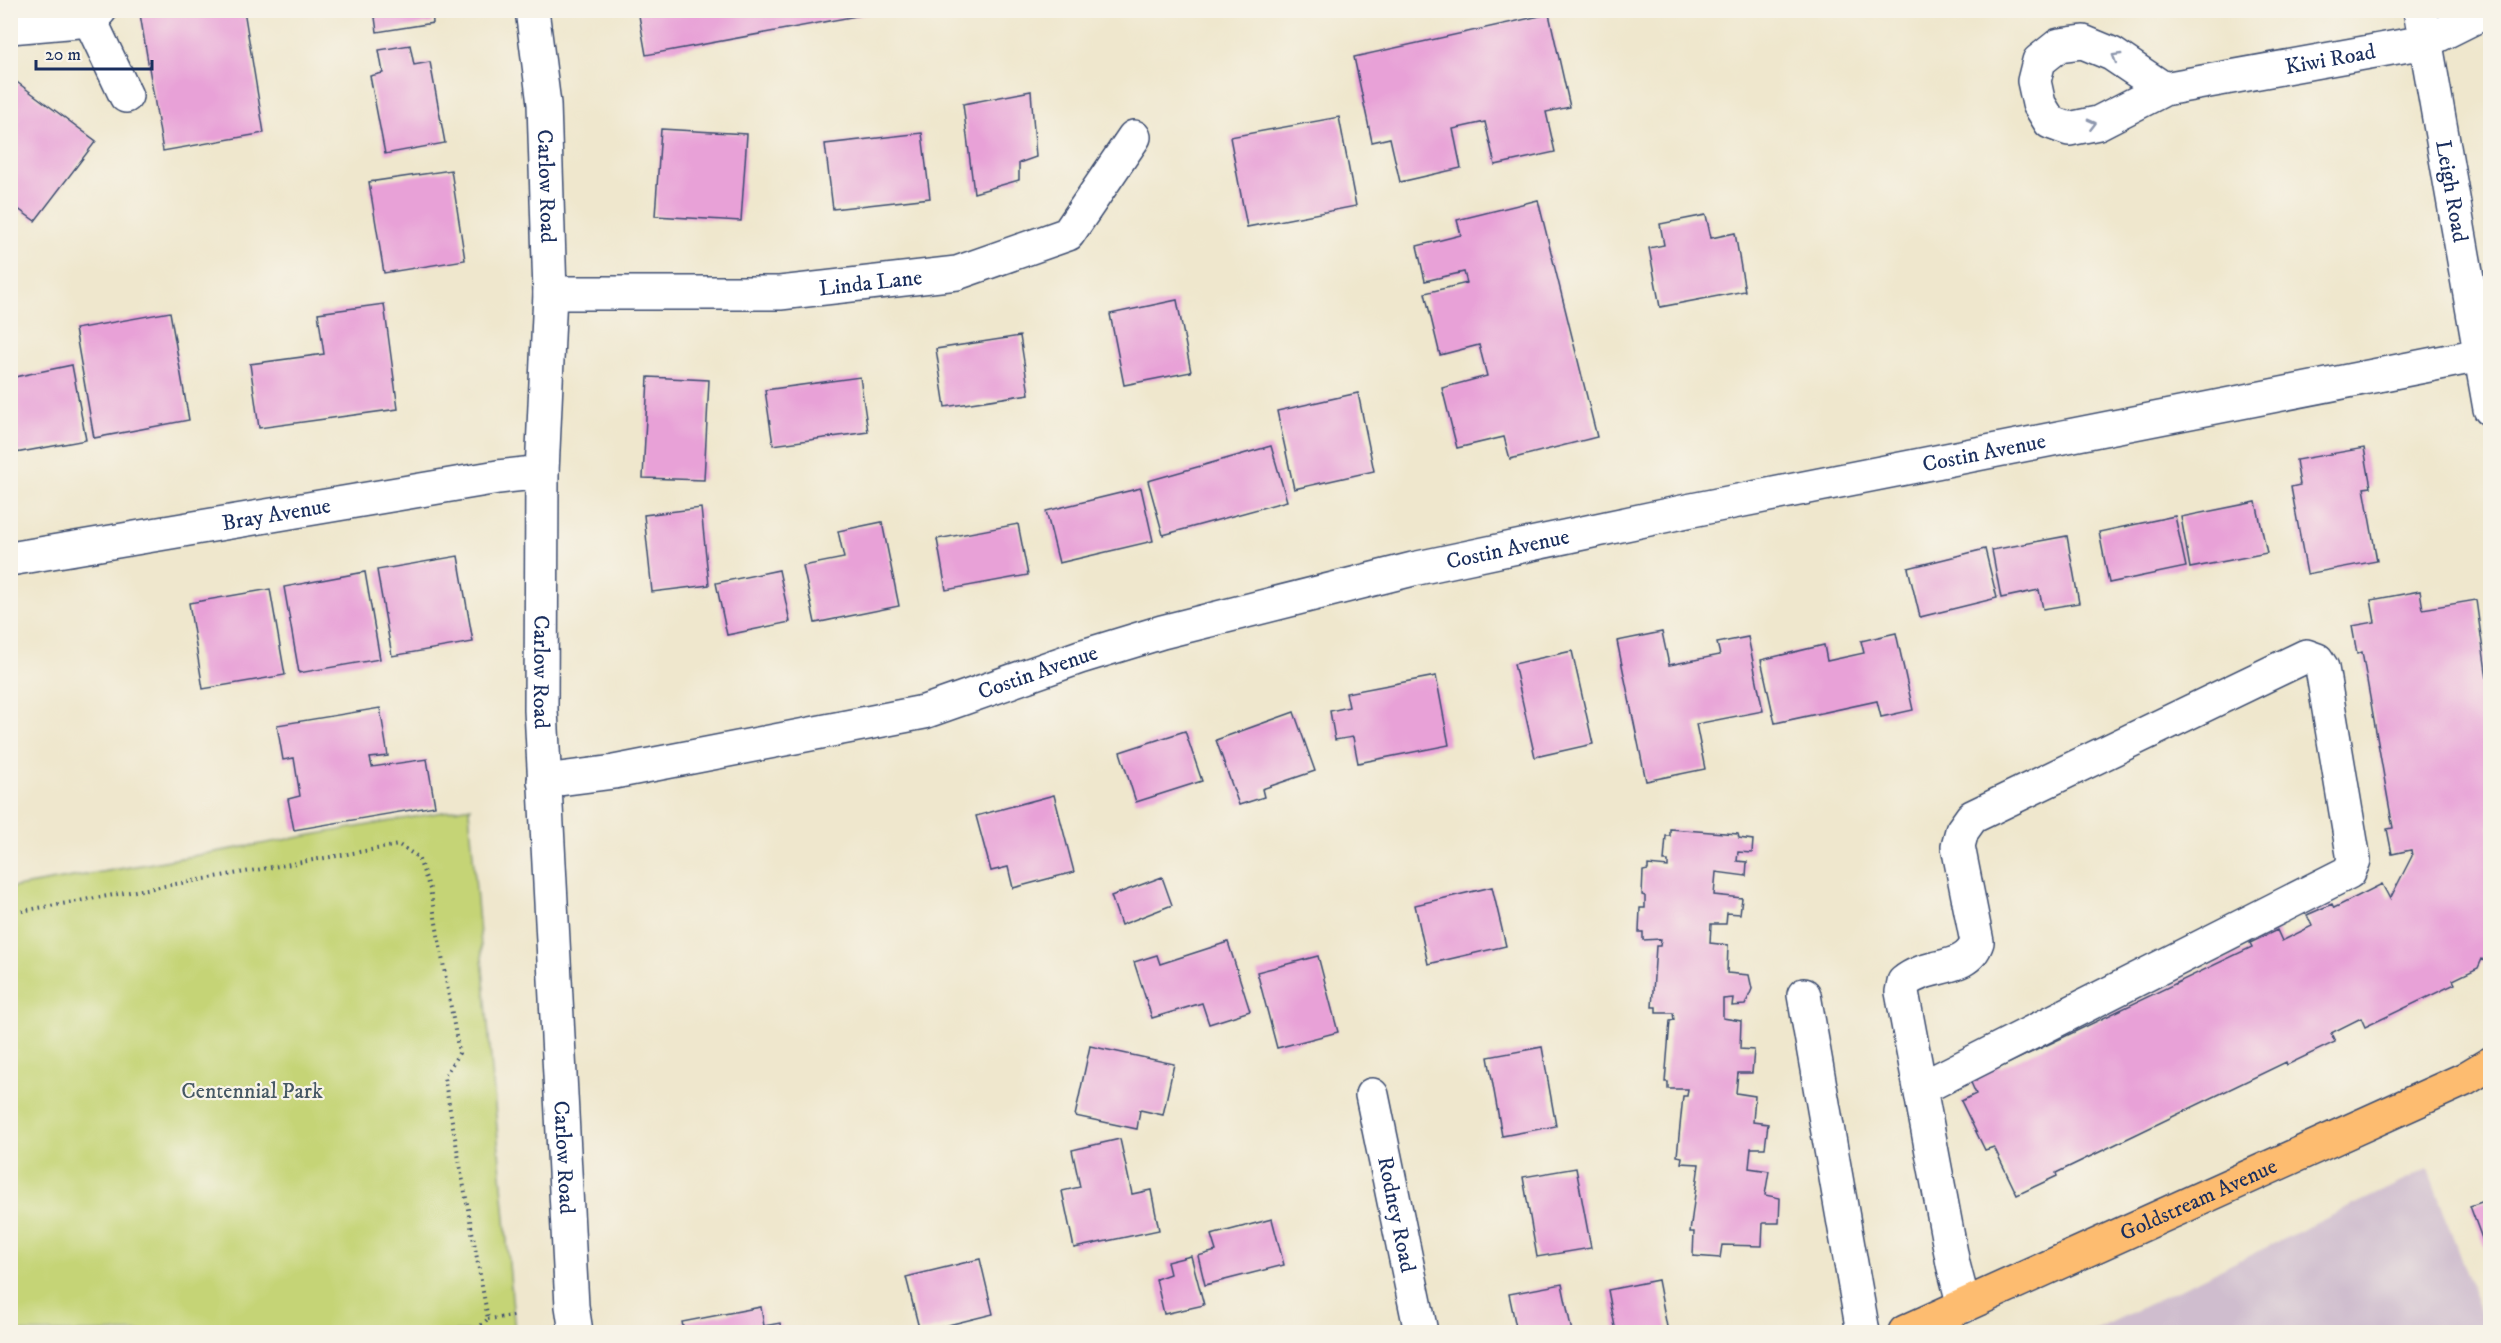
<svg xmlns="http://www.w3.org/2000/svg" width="2501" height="1343" viewBox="0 0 2501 1343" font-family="'IM FELL DW Pica',serif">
  <rect width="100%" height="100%" fill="#f7f3e8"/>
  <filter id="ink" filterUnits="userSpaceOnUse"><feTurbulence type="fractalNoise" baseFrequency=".0167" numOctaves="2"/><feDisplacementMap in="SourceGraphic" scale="12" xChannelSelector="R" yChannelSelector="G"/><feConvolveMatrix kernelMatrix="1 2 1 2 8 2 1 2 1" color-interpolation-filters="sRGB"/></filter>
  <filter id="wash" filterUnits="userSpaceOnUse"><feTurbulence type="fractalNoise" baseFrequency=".008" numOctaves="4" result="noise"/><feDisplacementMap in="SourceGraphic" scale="24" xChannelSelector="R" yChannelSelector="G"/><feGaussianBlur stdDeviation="1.35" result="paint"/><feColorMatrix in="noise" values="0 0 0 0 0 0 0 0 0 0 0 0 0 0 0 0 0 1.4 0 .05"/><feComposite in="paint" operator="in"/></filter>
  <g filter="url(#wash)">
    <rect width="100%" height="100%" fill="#efe7cd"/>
    <path fill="#cfbdce" d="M2428,1169l60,163h-397z"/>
    <path fill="#c5d476" stroke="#70826a" stroke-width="1.5" d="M471,807l-2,3 46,522h-504v-444z"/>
    <g id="blocks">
      <path fill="#e8a1d7" d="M162,10h82l20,123 -101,18 -23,-137z
        M374,10h58l1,13 -56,9z
        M638,10h235v3l-227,42z
        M1549,14l21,93 -24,5 9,40 -60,13 -10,-43 -32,7 8,39 -61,14 -10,-44 -18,4 -18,-85z
        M410,45l4,20 16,-3 15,81 -60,11 -15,-78 13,-3 -4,-23z
        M10,77l86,64 -61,80 -25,-18z
        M1031,91l5,66 -17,6v17l-45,13 -11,-89z
        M1339,117l17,89 -109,21 -17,-90z
        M661,129l86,5 -6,87 -86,-5z
        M922,133l8,65 -97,11 -8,-65z
        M451,170l14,90 -81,13 -15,-91z
        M1538,200l59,237 -87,22 -6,-22 -47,11 -15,-60 45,-12 -8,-31 -39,10 -15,-62 42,-10 -3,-11 -39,9 -8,-35 44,-11 -4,-15z
        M1706,215l5,23 24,-5 10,58 -85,16 -11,-59 15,-3 -4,-21z
        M1177,300l14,72 -67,13 -14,-71z
        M384,304l14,105 -139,19 -9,-64 74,-10 -6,-41z
        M170,312l19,108 -95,18 -19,-109z
        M1020,336l9,58 -84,13 -9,-58z
        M72,365l14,75 -76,14v-76z
        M648,377l61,3 -5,100 -61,-2z
        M860,377l8,55 -95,13 -8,-55z
        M1358,393l16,78 -80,18 -17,-78z
        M1271,446l16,55 -124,34 -15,-54z
        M2364,448l7,39 -7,1 13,73 -70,13 -16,-87 9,-2 -4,-25z
        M1141,488l12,53 -94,22 -13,-52z
        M2256,502l11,51 -77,15 -9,-51z
        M701,508l8,77 -57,7 -8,-77z
        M2175,516l11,51 -77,16 -10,-51z
        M882,522l17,84 -84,17 -12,-57 41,-8 -6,-27z
        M1018,524l10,51 -82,15 -9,-51z
        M2067,536l12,67 -36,6 -4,-19 -38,8 -9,-48z
        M1985,549l12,49 -77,19 -12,-49z
        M458,556l15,86 -81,14 -15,-86z
        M779,570l11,52 -63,13 -11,-52z
        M365,572l15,87 -81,14 -15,-86z
        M270,589l15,86 -82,14 -14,-86z
        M2420,591l3,18 53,-9 14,100v264l-8,-5 -4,9 -25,12 2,4 -90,43 -4,-9 -30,15 4,9 -48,23 -1,-3 -230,111 1,3 -40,19 -23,-48 -9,3 -24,-49 15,-7 -7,-16 29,-13 1,3 253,-121 -2,-4 27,-13 5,11 30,-15 -5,-11 25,-11 2,4 48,-24 8,15 22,-43 -1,-6 -19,4 -5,-25 6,-1 -31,-176 -5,2 -5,-28 23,-4 -4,-22z
        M1662,632l7,33 51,-10 -3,-12 31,-6 15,74 -67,13 9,45 -59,12 -29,-140z
        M1896,633l17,77 -32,7 -4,-16 -102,22 -14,-63 63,-15 3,16 37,-8 -3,-12z
        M1572,651l21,93 -58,13 -21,-93z
        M1436,676l13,69 -91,18 -5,-26 -18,3 -5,-29 19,-4 -3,-14z
        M380,708l8,48 -18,2 2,9 55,-8 8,47 -141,24 -6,-31 12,-3 -6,-38 -11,2 -6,-35z
        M1294,712l21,59 -53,18 2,8 -25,8 -23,-65z
        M1185,731l17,50 -66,21 -16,-50z
        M1054,795l20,77 -61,16 -5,-21 -17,4 -15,-55z
        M1670,829l68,5 1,4 14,2 -1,13 -14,-1 -1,9 10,1 -1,14 -30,-4 -2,23 28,3 -2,16 -13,-1 -1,11h-15l-1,19 18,2 -1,28 22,2 3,14 -7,16 -13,1 1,-8 -10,1v19l18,3 -1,28 14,1 -2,23h-14l-2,20 19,3 -2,26 15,2 -3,24h-14l-2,20 20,3 -4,24 15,3 -1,25h-16l-1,23 -40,-1 -2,13 -27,-2 1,-24h-4l9,-68 -18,-1 1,-6 -5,-1 6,-60h4l1,-7h-20v-7h-3l5,-61 4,-1 -1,-7h-17v-6h-4l4,-61h4l1,-7 -18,1v-8h-4l1,-24h5v-12l-3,-1 1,-24 5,-1v-5l20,2v-6h-4l2,-25h4z
        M1162,877l10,28 -51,20 -10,-29z
        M1492,887l14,59 -78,18 -13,-59z
        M1228,942l22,69 -41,13 -7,-21 -50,15 -18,-56 23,-7 3,9z
        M1318,956l20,76 -61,16 -20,-76z
        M1090,1046l84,18 -11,51 -23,-5 -3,19 -62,-13z
        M1542,1047l14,79 -54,10 -14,-79z
        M1120,1139l12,55 19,-4 8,40 -85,18 -12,-57 18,-4 -8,-37z
        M1576,1168l15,80 -54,9 -14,-80z
        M2490,1199v61l-20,-54z
        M1272,1219l12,46 -79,20 -7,-29 18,-5 -5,-16z
        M1191,1256l13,49 -40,9 -8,-35 14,-5 -3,-12z
        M980,1259l13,55 -73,18 -14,-55z
        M1658,1280l10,52h-52l-8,-42z
        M1562,1284l10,48h-55l-8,-38z
        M761,1307l3,19 16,-3 2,9h-98l-2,-10z"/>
    </g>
  </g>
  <g filter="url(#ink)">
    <use href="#blocks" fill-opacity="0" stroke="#3b4b6f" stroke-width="1.5"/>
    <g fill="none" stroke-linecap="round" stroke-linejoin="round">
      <g stroke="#3b4b6f" stroke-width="36">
        <g id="minor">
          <path id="s1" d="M532,10l12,94 6,189 -8,179 -1,238 31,596 4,26"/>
          <path id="s2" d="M2420,10l70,399"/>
          <path d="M90,20l36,76"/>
          <path d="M10,27l80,-7 10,-10"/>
          <path id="s3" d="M2164,89l-52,-35 -29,-12 -24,3 -20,16 -5,20 5,23 11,18 19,7 29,-6 66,-34 261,-47 64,-32"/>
          <path id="s4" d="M550,293h230l177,-20 111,-39 66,-97"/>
          <path id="s5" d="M10,559l488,-82 44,-5"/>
          <path id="s6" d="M544,781l70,-9 310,-60 156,-55 82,-25 251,-63 274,-58 793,-156"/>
          <path d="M1804,995l59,337"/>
          <path d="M1920,1089l429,-217 5,-12 -32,-192 -5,-8 -11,-4 -334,161 -10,14 -4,15 19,96c-10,31 -50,20 -73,40l-2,10 51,272 11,42"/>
          <path id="s7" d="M1372,1095l49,237"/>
        </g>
      </g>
      <g stroke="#3b4b6f" stroke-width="36">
        <g id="major">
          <path id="s8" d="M1905,1332l560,-253 25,-15"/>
        </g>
      </g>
      <path stroke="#3b4b6f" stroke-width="4" stroke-dasharray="1.5 4.5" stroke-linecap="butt" d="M10,913l389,-68 19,12 12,32 29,164 -15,24 44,242 -14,13
        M488,1319l26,-3"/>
      <use href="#minor" stroke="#fff" stroke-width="33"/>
      <use href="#major" stroke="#fdbc70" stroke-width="33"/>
    </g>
    <defs><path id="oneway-chevron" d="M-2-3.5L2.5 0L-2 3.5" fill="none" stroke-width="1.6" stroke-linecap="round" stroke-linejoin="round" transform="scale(1.5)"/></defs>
    <g stroke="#8d97ae">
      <use href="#oneway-chevron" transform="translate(2116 57) rotate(-149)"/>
      <use href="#oneway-chevron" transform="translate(2092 124) rotate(-14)"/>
    </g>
  </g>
  <g text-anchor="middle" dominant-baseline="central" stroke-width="4.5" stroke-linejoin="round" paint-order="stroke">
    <g font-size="22" fill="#1b2f5e" stroke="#f7f3e8">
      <text stroke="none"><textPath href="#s3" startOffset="502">Kiwi Road</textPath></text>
      <text stroke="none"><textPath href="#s1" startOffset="177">Carlow Road</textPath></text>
      <text stroke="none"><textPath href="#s2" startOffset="184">Leigh Road</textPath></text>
      <text stroke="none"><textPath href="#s4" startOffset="321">Linda Lane</textPath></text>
      <text stroke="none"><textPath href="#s6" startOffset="1479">Costin Avenue</textPath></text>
      <text stroke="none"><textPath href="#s5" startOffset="270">Bray Avenue</textPath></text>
      <text stroke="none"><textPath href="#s6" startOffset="993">Costin Avenue</textPath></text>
      <text stroke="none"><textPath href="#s1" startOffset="663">Carlow Road</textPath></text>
      <text stroke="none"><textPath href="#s6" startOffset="507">Costin Avenue</textPath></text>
      <text stroke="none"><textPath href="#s1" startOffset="1149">Carlow Road</textPath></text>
      <text stroke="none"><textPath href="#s8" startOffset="322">Goldstream Avenue</textPath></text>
      <text stroke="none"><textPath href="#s7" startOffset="122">Rodney Road</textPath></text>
    </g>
    <g font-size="22" fill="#465864" stroke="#f7f3e8">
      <text x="252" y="1091">Centennial Park</text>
    </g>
  </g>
  <rect width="2501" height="1343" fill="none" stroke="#f7f3e8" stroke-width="36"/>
  <path d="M36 60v9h116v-9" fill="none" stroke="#1b2f5e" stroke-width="3"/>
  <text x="45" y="60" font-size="18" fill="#1b2f5e" stroke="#f7f3e8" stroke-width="4.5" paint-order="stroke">20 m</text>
</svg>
